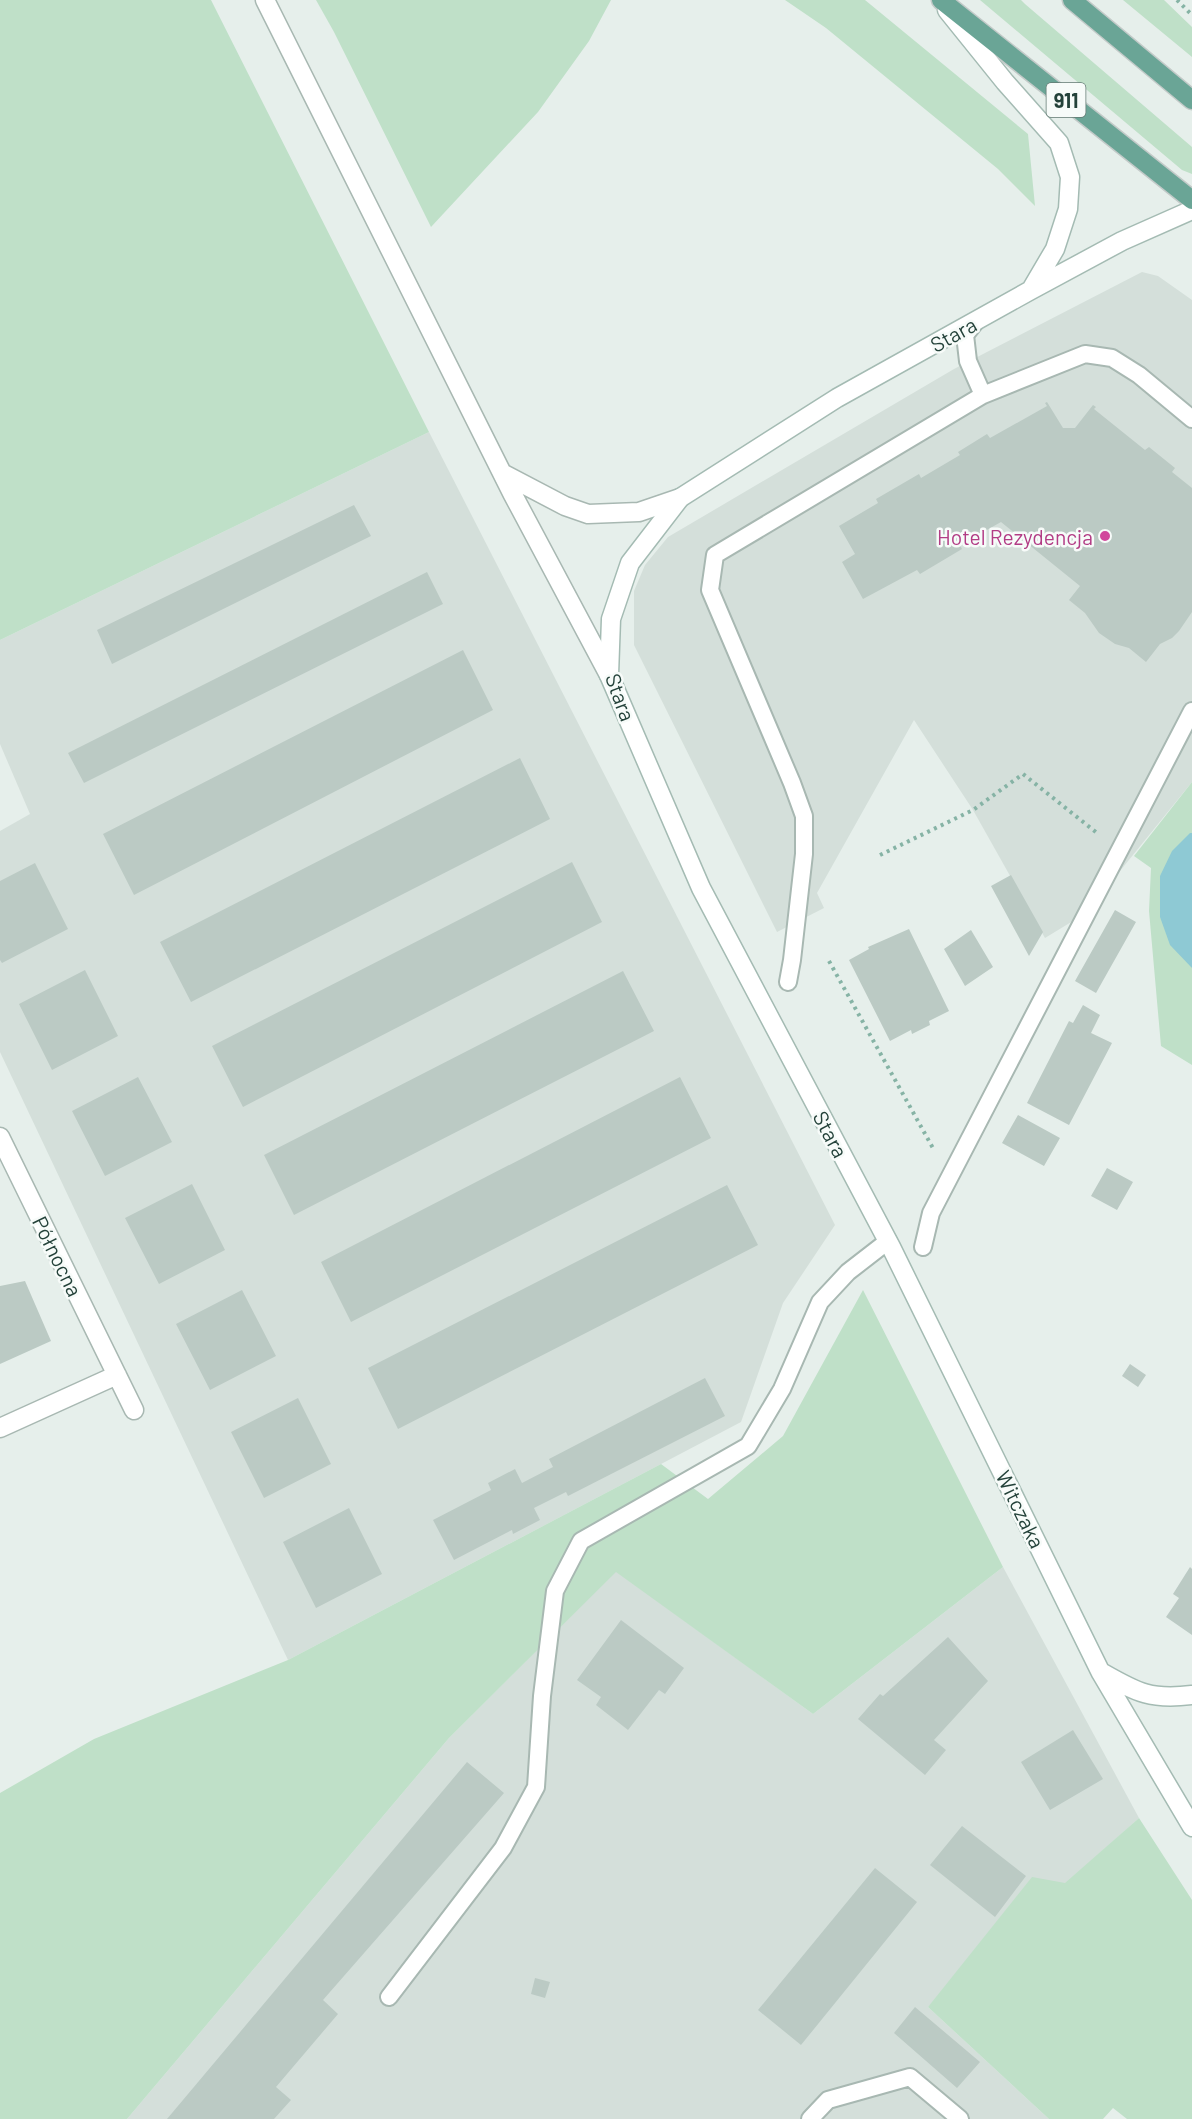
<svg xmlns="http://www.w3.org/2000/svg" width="1192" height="2119" viewBox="0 0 1192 2119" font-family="Barlow,sans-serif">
  <rect width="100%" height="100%" fill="#e6efeb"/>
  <path fill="#d4dfda" d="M1142,272l16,4 34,24v482l-106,131 -41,25 -72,-128 -59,-90 -97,173 7,15 -47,24 -143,-287v-54l11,-26 23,-28 286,-168z
    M429,432l406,793 -52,78 -42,119 -453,238 -288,-608v-221l30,-17 -30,-70v-104z
    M1003,1567l136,251 -211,189 121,112h-922l322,-381 167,-167 197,143z"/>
  <path fill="#bfe0c8" d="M0,0h211l218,432 -429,208z
    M316,0h295l-22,41 -51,71 -107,115 -97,-195z
    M785,0h80l163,134 7,72 -37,-37 -172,-141z
    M980,0h41l4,4 167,143v27l-10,-4z
    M1123,0h41l28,27v30z
    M1192,782v283l-31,-19 -12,-135 2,-43 -17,-12z
    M863,1290l140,277 -190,147 -197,-142 -167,166 -322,381h-127v-326l94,-54 194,-79 373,-196 47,35 75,-63z
    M1139,1818l53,82v219h-65l-14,-11 -10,11h-54l-121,-112 104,-130 33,6z"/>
  <path fill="#8ec9d4" d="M1190,833h2v135l-22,-23 -10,-28v-41l12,-25z"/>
  <path fill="#bbcac4" d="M1047,402l16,26h12l18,-23 3,2 -2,2 51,41 4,-3 26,21 -3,4 20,16v124l-13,19 -7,7 -12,6 -14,18 -17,-14 -14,-4 -16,-11 -14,-20 -16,-13 11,-14 -79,-64 -41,23 2,4 -42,25 -3,-4 -54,29 -21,-37 13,-8 -16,-28 39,-23 -2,-4 43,-25 2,4 39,-23 -2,-3 29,-18 3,4 57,-32 -2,-3z
    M354,505l17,31 -259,128 -15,-34z
    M427,572l16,32 -359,179 -16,-30z
    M463,650l30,60 -359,185 -31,-61z
    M520,758l30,61 -359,183 -31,-60z
    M572,862l30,60 -359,185 -31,-61z
    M35,863l33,66 -66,34 -2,-3v-79z
    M1011,875l32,57 -14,24 -38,-70z
    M1115,910l21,12 -40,71 -21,-12z
    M909,929l40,82 -20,10 1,4 -18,9 -1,-4 -21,11 -41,-81 20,-11 -1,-2z
    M971,930l22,37 -28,19 -21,-37z
    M85,970l33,66 -66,34 -33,-66z
    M623,971l31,60 -360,184 -30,-60z
    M1083,1005l17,10 -9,18 21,10 -43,82 -42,-22 42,-82 4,2z
    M138,1077l34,65 -67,34 -33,-65z
    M680,1077l31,61 -360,184 -30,-60z
    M1018,1115l42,23 -16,28 -42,-23z
    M1107,1168l26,14 -16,28 -26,-14z
    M192,1184l33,66 -66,34 -34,-66z
    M727,1185l31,60 -360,184 -30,-61z
    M25,1281l26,60 -51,23v-78z
    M242,1290l34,66 -66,34 -34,-66z
    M1130,1364l16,11 -8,12 -16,-11z
    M705,1378l20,38 -157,80 -2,-4 -32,16 6,12 -27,14 -1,-4 -58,30 -21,-40 58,-30 -3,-7 27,-14 7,14 31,-16 -4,-8z
    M298,1398l33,66 -67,34 -33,-66z
    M349,1508l33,66 -66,34 -33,-66z
    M1190,1567l2,2v66l-26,-18 13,-19 -6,-4z
    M621,1620l63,48 -19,26 -6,-4 -31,40 -32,-25 5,-8 -24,-17z
    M948,1637l40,44 -54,59 12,10 -21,25 -67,-56 22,-25 3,2z
    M1073,1730l30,49 -53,31 -29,-48z
    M467,1762l37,31 -181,207 15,14 -62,73 15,13 -17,19h-107z
    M962,1826l64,50 -31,41 -65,-52z
    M875,1868l42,34 -116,143 -43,-35z
    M535,1978l15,4 -5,16 -14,-4z
    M915,2007l65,55 -23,26 -63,-55z"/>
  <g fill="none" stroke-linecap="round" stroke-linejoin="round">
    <g stroke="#a8b8b2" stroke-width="20">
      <path id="lane" d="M976,321l-11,14 3,26 15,34
        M788,982l4,-22 12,-106v-38l-12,-33 -82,-193 5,-35 268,-160 102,-41 27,4 27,17 53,44
        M923,1247l8,-34 261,-502
        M389,1997l114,-149 33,-61 6,-91 13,-105 26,-50 167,-95 34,-57 38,-87 28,-30 40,-31
        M810,2119l18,-19 82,-23 50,42"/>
    </g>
    <g stroke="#a8b8b2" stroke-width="21">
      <path id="street" d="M265,0l247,493 97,182
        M502,473l63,33 23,8 51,-2 41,-14
        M0,1137l134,273
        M0,1428l117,-53"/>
    </g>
    <g stroke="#a4bbb3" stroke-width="21">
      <path id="secondary" d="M947,10l58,72 54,61 11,34 -2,32 -13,40 -23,39
        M1192,210l-70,31 -91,49 -194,108 -157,100 -50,65 -19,56 -2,56 92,213 190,359 210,426 91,154
        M1103,1673c35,20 48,27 89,22"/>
    </g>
    <g stroke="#c2cac8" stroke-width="21">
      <path id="primary" d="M941,0l251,200
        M1072,0l120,100"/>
    </g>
    <path stroke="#86b3a5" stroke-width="4" stroke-dasharray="3 4.5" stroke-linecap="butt" d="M1177,0l15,15
      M880,855l93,-45 50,-36 74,59
      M829,961l105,189"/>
    <use href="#lane" stroke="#fff" stroke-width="16"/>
    <use href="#street" stroke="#fff" stroke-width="18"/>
    <use href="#secondary" stroke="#fff" stroke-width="18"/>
    <use href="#primary" stroke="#6aa596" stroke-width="18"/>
  </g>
  <circle fill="#d1479c" stroke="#f7fbf9" stroke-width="2" cx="1105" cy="536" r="6"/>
  <g text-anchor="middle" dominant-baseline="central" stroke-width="5" stroke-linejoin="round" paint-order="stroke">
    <rect fill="#f7fbf9" stroke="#637a73" stroke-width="1.5" x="1046.5" y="83" width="39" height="34" rx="4.5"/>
    <g font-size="20" font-weight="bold" fill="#24423a">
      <text x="1066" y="100">911</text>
    </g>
    <g font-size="21" fill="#24423a" stroke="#f7fbf9">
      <text transform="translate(953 334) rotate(-29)">Stara</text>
      <text transform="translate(621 697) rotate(70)">Stara</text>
      <text transform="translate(831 1134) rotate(62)">Stara</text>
      <text transform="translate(58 1256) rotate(64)">Północna</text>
      <text transform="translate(1021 1509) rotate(64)">Witczaka</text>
    </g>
    <g font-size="21" fill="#b23c85" stroke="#f7fbf9" text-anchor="end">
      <text x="1093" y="536">Hotel Rezydencja</text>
    </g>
  </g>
</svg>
